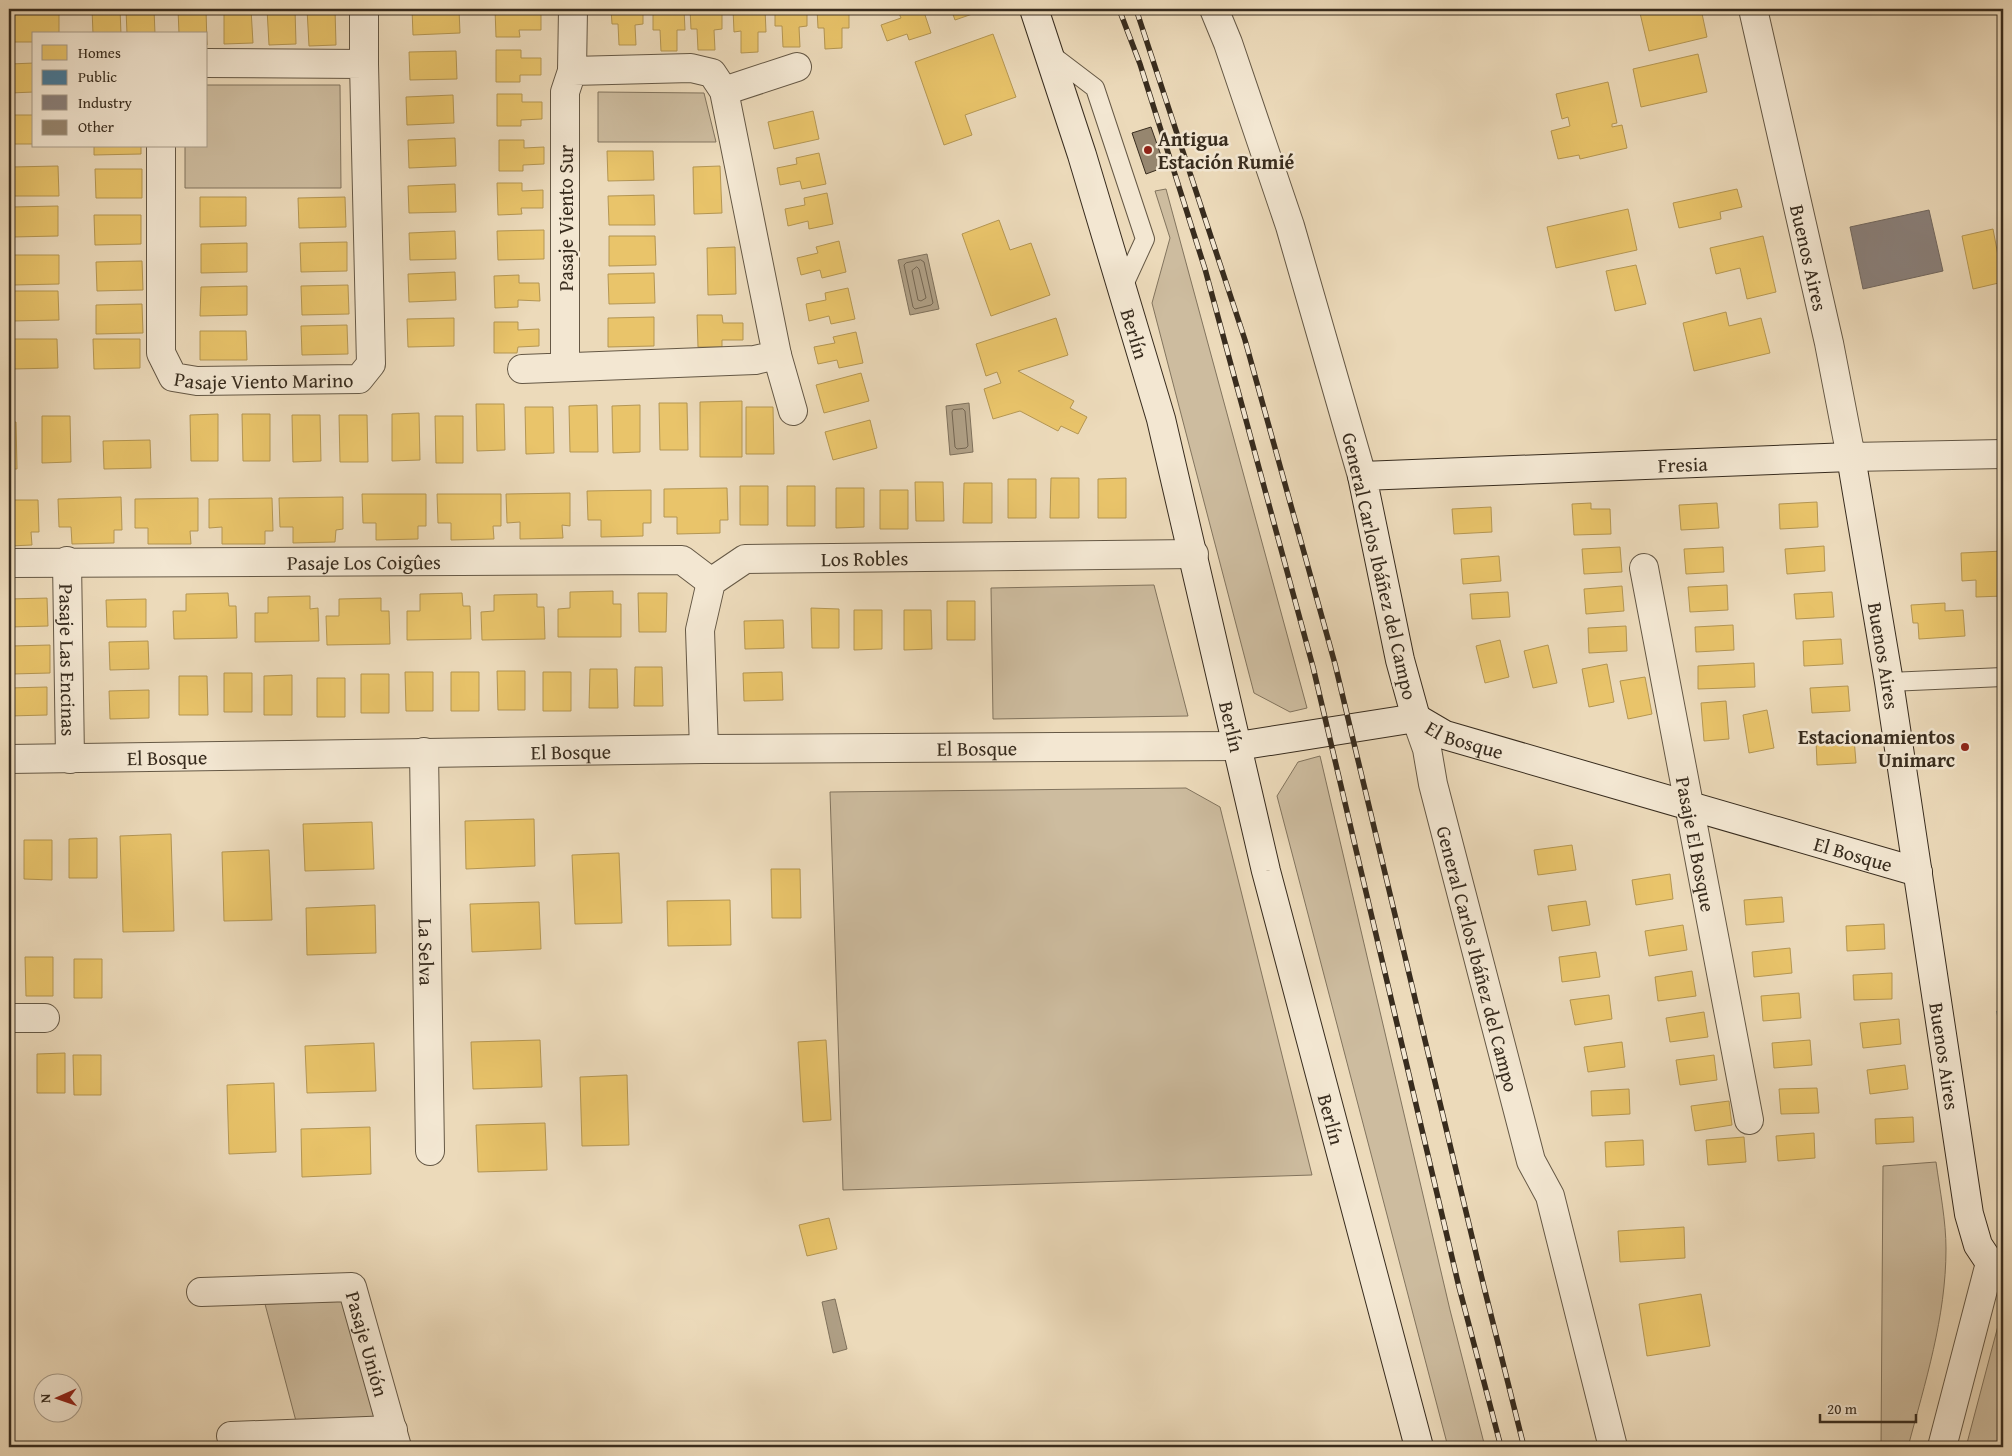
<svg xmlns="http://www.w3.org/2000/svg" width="2012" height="1456" viewBox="0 0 2012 1456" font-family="'Gentium Book Plus',serif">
  <rect width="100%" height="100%" fill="#ecdaba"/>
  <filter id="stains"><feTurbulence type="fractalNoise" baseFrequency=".004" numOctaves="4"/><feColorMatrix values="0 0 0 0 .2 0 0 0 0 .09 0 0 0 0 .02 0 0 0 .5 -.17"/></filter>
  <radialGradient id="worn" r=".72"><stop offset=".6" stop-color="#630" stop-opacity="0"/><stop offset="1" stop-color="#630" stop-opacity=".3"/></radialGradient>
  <path fill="#cdbc9f" stroke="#82745e" d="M206,85h134l1,103h-156v-42h21z
    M598,92l106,1 12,49h-118z
    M1166,189l141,519 -17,4 -36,-19 -102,-390 18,-65 -15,-47z
    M1154,585l34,131 -195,3 -2,-131z
    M1320,756l130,554 35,137h-37l-171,-651 21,-34z
    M1186,788l34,19 92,368 -469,15 -13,-398z
    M1936,1162c4,29 10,59 10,87 0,68 -21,134 -38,198h-27l2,-281z
    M349,1301l33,120 -85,4 -32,-121z
    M2003,1318v129h-37l33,-125z"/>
  <path fill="#af9f85" stroke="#7f715c" d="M927,254l12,55 -29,6 -12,-55z
    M969,403l4,49 -23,3 -4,-49z
    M835,1299l12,50 -14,4 -11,-51z"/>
  <path fill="#e9c46a" stroke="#b49653" d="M92,9h28l1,25h-28z
    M126,9h28l1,25h-28z
    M178,9h28l1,36 -1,-11h-27z
    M224,9h27l2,34 -29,1z
    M267,9h28l1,35 -27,1z
    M307,9h28l1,36 -27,1z
    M412,9h47l1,24 -47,2z
    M495,9h25v4h21v17h-22l1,7h-24z
    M611,9h32v15l-8,1 1,20h-17l-1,-21h-6z
    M653,9h31l1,21h-8v21h-16l-1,-21h-7z
    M690,9h32v20l-8,1 1,20h-17l-1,-21h-6z
    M733,9h32l1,23h-8v20l-17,1v-22l-7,1z
    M775,9h32v17l-8,1 1,20h-17l-1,-21h-7z
    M817,9h32v19h-7v20l-17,1 -1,-21h-6z
    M903,9h20l8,24 -22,7 -2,-6 -20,7 -6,-16 20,-7 -3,-7z
    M951,9h29l1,2 -26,9z
    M1639,9h62l6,28 -58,14z
    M59,12v22h-25v8h-21l-1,-29z
    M993,34l23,63 -51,18 7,20 -28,10 -29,-83z
    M496,50h25v8h20v17h-21v7h-24z
    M456,51l1,28 -47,1 -1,-28z
    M1698,54l9,38 -66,15 -8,-38z
    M34,63v29l-24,1v-29z
    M1608,82l9,41 -5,1v3l10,-2 5,23 -47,11 -1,-4 -21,4 -7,-28 19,-5 -2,-9 -6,2 -6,-25z
    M497,94h25v8h20v17l-21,1v6h-24z
    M453,95l1,28 -47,2 -1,-28z
    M813,111l6,28 -45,10 -6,-27z
    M10,115h24v29h-23z
    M455,138l1,28 -47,2 -1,-28z
    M499,140h25v8l20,-1v17l-21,1v6h-24z
    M94,146h47v8l-47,1z
    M607,151h46l1,29 -46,1z
    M819,153l7,31 -24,5 -2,-8 -20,4 -3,-17 20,-4 -1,-6z
    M58,166l1,30h-47v-29z
    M720,166l2,47 -28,1 -1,-47z
    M95,169h47v29h-46z
    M497,183h25v8l21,-1v18h-22l1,6 -24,1z
    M455,184l1,28 -47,1 -1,-27z
    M1737,189l5,18 -22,5 1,7 -42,9 -6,-25z
    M827,193l6,31 -24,5 -1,-8 -20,5 -3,-17 20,-4 -1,-7z
    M654,195l1,30h-46l-1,-29z
    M200,197h46v29l-46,1z
    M345,197l1,30 -47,1 -1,-30z
    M58,206v30l-46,1v-30z
    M1628,209l9,41 -81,18 -9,-41z
    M94,215h47v29l-46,1z
    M999,220l11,30 21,-7 19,52 -59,21 -29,-82z
    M1993,229l10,53 -30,7 -11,-53z
    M544,230v29l-46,1 -1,-29z
    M455,231l1,28 -46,1 -1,-27z
    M609,236h46l1,29 -47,1z
    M1763,236l13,56 -29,7 -7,-31 -24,6 -6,-26z
    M839,241l7,31 -24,6 -2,-8 -19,5 -4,-17 21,-5 -2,-6z
    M347,242v29l-46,1 -1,-29z
    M247,243v29l-46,1v-29z
    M735,247l1,47 -28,1 -1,-47z
    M12,255h47v29l-46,1z
    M142,261l1,29 -46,1 -1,-29z
    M1636,265l10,39 -31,7 -9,-40z
    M455,272l1,28 -47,2 -1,-28z
    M654,273l1,30 -46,1 -1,-30z
    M519,275v8h20l1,18 -22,-1v7l-23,1 -1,-32z
    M348,285l1,29 -47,1 -1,-29z
    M247,286v29l-47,1 1,-29z
    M848,288l7,31 -24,5 -2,-8 -20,5 -3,-17 20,-4 -1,-7z
    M12,291h46l1,29 -46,1z
    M142,304l1,29 -47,1v-29z
    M1726,312l3,14 32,-8 9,35 -76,18 -11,-48z
    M697,315h25l1,8h20v17h-21v7h-24z
    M654,317v29l-46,1v-29z
    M454,318v28l-46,1 -1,-28z
    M1056,318l12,37 -50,16 56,30 -4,7 17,9 -9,17 -17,-8 -3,5 -38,-20 -27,8 -9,-30 17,-6 -4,-11 -11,4 -10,-32z
    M494,322h24v8l21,-1v17l-21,1 -1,6h-23z
    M347,325l1,29 -46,1 -1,-29z
    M200,331h46l1,29h-47z
    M856,332l7,31 -24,5 -2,-8 -19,4 -4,-17 21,-4 -2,-6z
    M11,339h46l1,29 -46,1z
    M93,339h47v29l-46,1z
    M861,373l8,28 -45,12 -8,-28z
    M742,401v56h-42v-55z
    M659,403h28l1,47h-28z
    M476,404h28l1,46 -28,1z
    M597,405l1,47h-28l-1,-46z
    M640,405v47l-27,1 -1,-47z
    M525,407h28l1,46 -28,1z
    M746,407h27l1,47h-28z
    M419,413l1,47 -28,1v-47z
    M218,414v47h-27l-1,-46z
    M242,414h28v47h-27z
    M292,415h28l1,46 -28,1z
    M339,415h28l1,47h-28z
    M42,416h28l1,46 -29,1z
    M435,416h28v47h-27z
    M870,420l7,28 -44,12 -8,-28z
    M9,422h7l1,47h-8z
    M150,440l1,28 -47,1 -1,-28z
    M1051,478h28v40h-29z
    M1126,478v40h-28v-39z
    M1008,479h28v39h-28z
    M915,482h28l1,39h-28z
    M964,483h28v40h-29z
    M740,486h28v39h-28z
    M787,486h28v40h-28z
    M727,488l1,32h-8v13l-43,1v-17h-13v-28z
    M836,488h28v39l-28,1z
    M651,490v33h-8v13l-42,1v-17h-13l-1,-29z
    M880,490h28v39h-28z
    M570,493v33l-8,-1 1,13 -43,1v-17l-13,1 -1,-29z
    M362,494h64v32h-8v13l-42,1v-17h-13z
    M437,494h64v32h-8l1,13 -43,1v-17h-13z
    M121,497l1,33h-8v13l-42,1 -1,-17h-12l-1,-28z
    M343,497v32l-7,1 -1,12 -42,1v-16h-13l-1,-29z
    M198,498v33h-8l1,13h-43v-16h-13v-29z
    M272,498l1,33h-8v13h-43v-17l-13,1v-29z
    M9,500h29l1,32h-8l1,13 -23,1z
    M1817,502l1,25 -38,2 -1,-25z
    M1591,503v6h19l1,25 -37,1 -2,-31z
    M1717,503l2,25 -38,2 -2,-25z
    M1491,507l1,25 -38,2 -2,-25z
    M1824,546l1,25 -38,3 -2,-25z
    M1620,547l2,25 -38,2 -2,-25z
    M1723,547l1,25 -38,2 -2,-25z
    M2003,551v45l-27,1v-17l-14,1 -1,-28z
    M1499,556l2,25 -38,3 -2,-25z
    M1727,585l1,25 -38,2 -2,-25z
    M1622,586l2,25 -38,3 -2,-25z
    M613,591v13h8v33h-63v-28l12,-1v-16z
    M1508,592l2,25 -38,2 -2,-25z
    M1832,592l2,25 -38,2 -2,-25z
    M228,593l1,13h7l1,32 -63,1 -1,-28h13v-17z
    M462,593l1,13h7l1,33 -64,1v-29h13v-17z
    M638,593h29l-1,39h-27z
    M537,594v13h7l1,32 -63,1 -1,-28 13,-1v-16z
    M310,596v13l8,-1 1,33 -64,1v-29h13v-16z
    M47,598l1,28 -39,1v-28z
    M381,598v13h8l1,33 -63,1 -1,-29h13v-17z
    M146,599v28h-39l-1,-27z
    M947,601h28v39h-28z
    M1945,603v8l18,-1 2,26 -46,3 -1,-16h-5l-2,-18z
    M811,608l28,1v39h-27z
    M854,610h28v39l-28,1z
    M904,610h27l1,39 -28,1z
    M783,620l1,28 -39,1 -1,-28z
    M1733,625l1,25 -38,2 -1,-25z
    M1626,626l1,25 -38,2 -1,-25z
    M1841,639l2,25 -39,2 -1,-25z
    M1500,640l9,37 -24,6 -9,-37z
    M148,641l1,28 -39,1 -1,-28z
    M50,645v28l-38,1 -1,-28z
    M1548,645l9,38 -24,5 -9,-37z
    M1754,663l1,24 -57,2v-23z
    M1607,664l7,38 -25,5 -7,-38z
    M635,667h27l1,39h-29z
    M590,669h27l1,39h-29z
    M497,671h28v39h-27z
    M405,672h28v39h-27z
    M451,672h28v39h-28z
    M543,672h28v39h-28z
    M782,672l1,28 -39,1 -1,-28z
    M224,673h28v39h-28z
    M361,674h28v39h-28z
    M292,675v40h-28v-39z
    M179,676h28l1,39h-29z
    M1645,677l7,37 -24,5 -8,-38z
    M317,678h28v39h-28z
    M1848,686l2,25 -38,2 -2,-25z
    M47,687v28l-38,1v-28z
    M149,690v28l-39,1 -1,-28z
    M1726,701l3,38 -25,2 -3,-38z
    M1767,710l7,38 -25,5 -6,-38z
    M1854,738l2,25 -39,2 -1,-25z
    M534,819l1,47 -69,3 -1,-48z
    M372,822l2,47 -69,2 -2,-47z
    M171,834l3,97 -51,1 -3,-96z
    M97,838v40h-28v-39z
    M24,840h28v40l-28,-1z
    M9,841h2l-1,40h-1z
    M1572,845l4,25 -38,5 -4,-25z
    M269,850l3,70 -48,1 -2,-69z
    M619,853l3,70 -47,1 -3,-69z
    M771,869h29l1,49h-29z
    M1670,874l3,25 -37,6 -4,-25z
    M1782,897l2,25 -38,3 -2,-25z
    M730,900l1,45 -63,1 -1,-45z
    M1586,901l4,24 -38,6 -4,-25z
    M539,902l2,47 -69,3 -2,-48z
    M375,905l1,48 -69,2 -1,-47z
    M1884,924l1,25 -38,2 -1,-25z
    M1683,925l4,25 -38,6 -4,-25z
    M1790,948l2,25 -38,4 -2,-25z
    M1596,952l4,25 -38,5 -3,-25z
    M25,957h28v39h-27z
    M74,959h28v39h-28z
    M1692,971l4,25 -38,5 -3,-24z
    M1892,973v26l-38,1 -1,-25z
    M1799,993l2,25 -38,3 -2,-25z
    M1609,995l3,24 -37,6 -5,-25z
    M1704,1012l4,25 -38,5 -4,-24z
    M1899,1019l2,25 -38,4 -3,-25z
    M540,1040l2,47 -69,2 -2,-47z
    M826,1040l5,80 -28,2 -5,-80z
    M1810,1040l2,25 -38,3 -2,-25z
    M1622,1042l3,25 -37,5 -4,-25z
    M374,1043l2,48 -69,2 -2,-47z
    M65,1053v40h-28v-39z
    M73,1055h28v40h-27z
    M1714,1055l3,25 -37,5 -4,-25z
    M9,1057h1v39h-1z
    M1905,1065l3,24 -38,5 -3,-24z
    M627,1075l2,70 -47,1 -2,-69z
    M274,1083l2,69 -47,2 -2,-69z
    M1817,1088l2,25 -38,1 -2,-25z
    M1629,1089l1,25 -38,2 -1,-25z
    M1729,1101l3,24 -37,6 -4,-25z
    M1913,1117l1,25 -38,2 -1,-25z
    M545,1123l2,47 -69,2 -2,-47z
    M370,1127l1,47 -69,3 -1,-48z
    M1814,1133l1,25 -37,3 -2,-25z
    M1744,1137l2,25 -38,3 -2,-25z
    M1643,1140l1,25 -38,2 -1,-25z
    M829,1218l8,31 -30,7 -8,-31z
    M1684,1227l1,31 -65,4 -2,-31z
    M1701,1294l9,52 -63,10 -8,-52z"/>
  <path fill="#457b9d" stroke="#416377" d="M2003,1010v58l-6,-57z"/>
  <path fill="#8a817c" stroke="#716860" d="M1929,210l14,61 -80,18 -13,-62z"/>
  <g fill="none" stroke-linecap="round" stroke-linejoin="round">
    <path stroke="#746652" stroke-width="1" d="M921,260l3,2 9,41 -2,2 -16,4 -2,-2 -9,-42 2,-2z
      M917,267l2,2 7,29 -5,3 -3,-1 -6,-29z
      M963,409l2,2 3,35 -2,2 -9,1 -2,-2 -3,-35 1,-2z"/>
  </g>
  <path fill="#96866f" stroke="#382c1e" d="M1151,127l14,40 -19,7 -14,-41z"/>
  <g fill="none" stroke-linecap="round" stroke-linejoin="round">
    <g stroke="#655845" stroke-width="20">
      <path id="service" d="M1049,53l46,35 50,151 -23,50
        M1889,682l114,-5"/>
    </g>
    <g stroke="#655845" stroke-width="30">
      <g id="minor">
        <path id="s1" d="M1753,9l76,334 22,114 152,-3"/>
        <path d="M364,64v-55"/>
        <path d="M572,71l1,-62"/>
        <path d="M724,91l73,-24"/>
        <path id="s2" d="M161,146v207l12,24 24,4 162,-2 12,-15 -7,-300 -158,-1"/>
        <path d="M777,355l16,56"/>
        <path d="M522,369l233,-9 22,-5 -53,-264 -12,-18 -21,-5 -119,3 -7,21v275"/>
        <path id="s3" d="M67,561l3,198"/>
        <path id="s4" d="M9,563l673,-3 29,22"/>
        <path id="s5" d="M1644,568l105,552"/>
        <path id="s6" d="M1416,718l11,31 6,35 98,377 19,35 63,251"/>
        <path id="s7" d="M704,749l-4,-119 11,-48 34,-23 449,-5"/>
        <path id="s8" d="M424,752l6,399"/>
        <path d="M9,1018h36"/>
        <path id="s9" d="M201,1292l151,-5 45,160"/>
        <path d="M231,1436l162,-6"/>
        <path d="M1942,1447l48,-184"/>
      </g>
    </g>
    <g stroke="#655845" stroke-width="30">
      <g id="tertiary">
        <path d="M1214,9l14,34 62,183 72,250"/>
        <path id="s10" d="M9,759l695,-10 534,-3"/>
      </g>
    </g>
    <g stroke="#382c1e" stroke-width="30">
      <g id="secondary">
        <path id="s11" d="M1034,9l48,146 79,264 105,452 153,576"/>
        <path id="s12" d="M1416,718l-16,-58 -38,-184 489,-19 38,225 80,532 9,31 12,18 13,5"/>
        <path id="s13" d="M1238,746l178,-28 29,17 473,137"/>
      </g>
    </g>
    <use href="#service" stroke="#f3e7d2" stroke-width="18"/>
    <use href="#minor" stroke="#f3e7d2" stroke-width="28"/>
    <use href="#tertiary" stroke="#f3e7d2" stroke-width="28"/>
    <use href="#secondary" stroke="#f3e7d2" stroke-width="28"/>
    <g stroke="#382c1e" stroke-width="5.5">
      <path id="rail" d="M1119,9l21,55 65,205 108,398 146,620 42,160
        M1136,9l109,331 90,324 149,623 40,160"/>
    </g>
    <use href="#rail" stroke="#f3e7d2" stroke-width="4" stroke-dasharray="11" stroke-linecap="butt"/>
  </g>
  <g fill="#8f2418" stroke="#f3e7d2" stroke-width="2">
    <circle cx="1148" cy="150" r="5"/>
    <circle cx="1965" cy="747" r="5"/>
  </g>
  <g text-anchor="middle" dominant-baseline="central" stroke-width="5" stroke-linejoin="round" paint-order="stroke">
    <g font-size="20" font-weight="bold" fill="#382c1e" stroke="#f3e7d2" text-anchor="start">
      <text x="1158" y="138">Antigua<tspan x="1158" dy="23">Estación Rumié</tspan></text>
      <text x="1955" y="736" text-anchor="end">Estacionamientos<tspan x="1955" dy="23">Unimarc</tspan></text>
    </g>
    <g font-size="20" fill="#382c1e" stroke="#f3e7d2">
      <text transform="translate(565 218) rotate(-90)">Pasaje Viento Sur</text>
      <text stroke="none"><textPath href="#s1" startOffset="255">Buenos Aires</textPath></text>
      <text stroke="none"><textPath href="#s11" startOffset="340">Berlín</textPath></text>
      <text stroke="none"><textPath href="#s2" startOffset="325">Pasaje Viento Marino</textPath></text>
      <text stroke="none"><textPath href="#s12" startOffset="569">Fresia</textPath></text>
      <text stroke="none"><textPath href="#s7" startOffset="329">Los Robles</textPath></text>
      <text stroke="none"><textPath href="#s4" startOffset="355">Pasaje Los Coigûes</textPath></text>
      <text transform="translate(1380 566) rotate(77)">General Carlos Ibáñez del Campo</text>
      <text stroke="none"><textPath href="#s12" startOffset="939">Buenos Aires</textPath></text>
      <text stroke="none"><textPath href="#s3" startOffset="99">Pasaje Las Encinas</textPath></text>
      <text stroke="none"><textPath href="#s11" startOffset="745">Berlín</textPath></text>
      <text stroke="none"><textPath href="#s13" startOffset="234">El Bosque</textPath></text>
      <text stroke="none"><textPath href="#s10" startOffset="968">El Bosque</textPath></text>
      <text stroke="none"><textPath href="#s10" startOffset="562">El Bosque</textPath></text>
      <text stroke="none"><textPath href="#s10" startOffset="158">El Bosque</textPath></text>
      <text stroke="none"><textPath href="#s5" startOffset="281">Pasaje El Bosque</textPath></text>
      <text stroke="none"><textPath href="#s13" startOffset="639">El Bosque</textPath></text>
      <text stroke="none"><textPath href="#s8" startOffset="200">La Selva</textPath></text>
      <text stroke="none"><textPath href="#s6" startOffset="249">General Carlos Ibáñez del Campo</textPath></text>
      <text stroke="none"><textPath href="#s12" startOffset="1344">Buenos Aires</textPath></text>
      <text stroke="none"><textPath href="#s11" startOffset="1150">Berlín</textPath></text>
      <text stroke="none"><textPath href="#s9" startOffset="210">Pasaje Unión</textPath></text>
    </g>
  </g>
  <rect width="2012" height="1456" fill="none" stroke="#ecdaba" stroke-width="30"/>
  <rect x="10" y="10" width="1992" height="1436" fill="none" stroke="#382c1e" stroke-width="2.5"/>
  <rect x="15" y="15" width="1982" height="1426" fill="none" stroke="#382c1e"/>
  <rect x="32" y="32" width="175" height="115" fill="#f3e7d2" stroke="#a89c8a"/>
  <rect x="42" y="45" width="25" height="15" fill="#e9c46a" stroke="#a89c8a"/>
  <text x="78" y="58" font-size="15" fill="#382c1e">Homes</text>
  <rect x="42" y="70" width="25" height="15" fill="#457b9d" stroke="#a89c8a"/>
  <text x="78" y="82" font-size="15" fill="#382c1e">Public</text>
  <rect x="42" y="95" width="25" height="15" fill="#8a817c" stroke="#a89c8a"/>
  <text x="78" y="108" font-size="15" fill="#382c1e">Industry</text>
  <rect x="42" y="120" width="25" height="15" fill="#96866f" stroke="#a89c8a"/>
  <text x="78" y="132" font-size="15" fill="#382c1e">Other</text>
  <g transform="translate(58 1398) rotate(268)"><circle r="24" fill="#f3e7d2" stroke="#a89c8a"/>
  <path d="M0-4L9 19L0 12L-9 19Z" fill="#8f2418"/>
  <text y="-8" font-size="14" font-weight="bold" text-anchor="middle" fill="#382c1e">N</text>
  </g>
  <path d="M1820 1414v8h96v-8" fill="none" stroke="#382c1e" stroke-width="2.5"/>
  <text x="1827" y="1414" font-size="15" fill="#382c1e" stroke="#f3e7d2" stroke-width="4" paint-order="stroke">20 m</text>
  <rect width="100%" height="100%" filter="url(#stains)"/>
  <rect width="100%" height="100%" fill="url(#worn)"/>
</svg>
